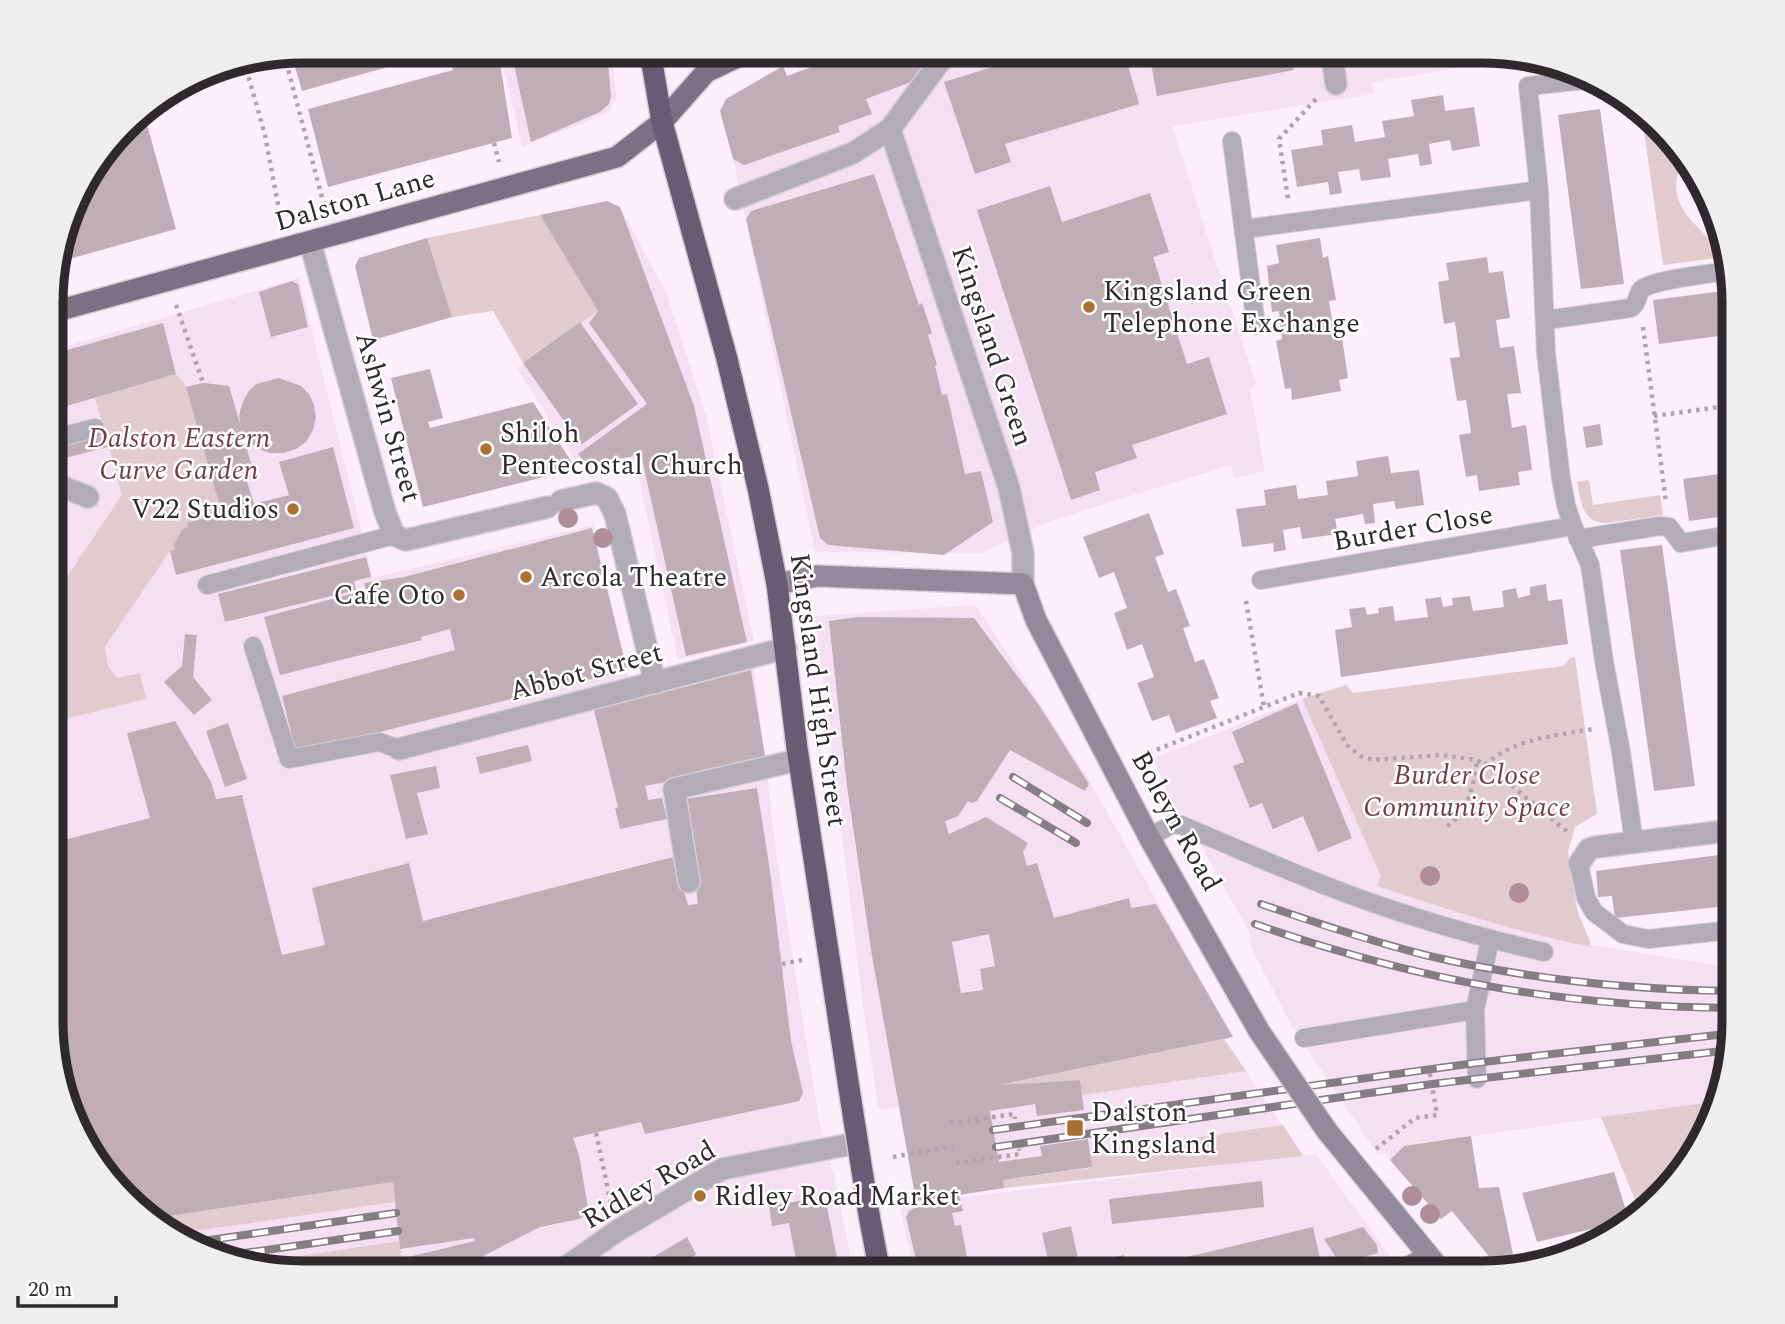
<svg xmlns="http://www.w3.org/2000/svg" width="1785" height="1324" viewBox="0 0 1785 1324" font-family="Spectral,serif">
  <rect width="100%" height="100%" fill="#fceefb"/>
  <path fill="#f5e0f3" d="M499,51h112l6,47 -9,15 -86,34z
    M855,51h643l27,6 -153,25 1,12 -201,32 84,258 -6,5 15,82 -31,7 -3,-13 -178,55 -71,33 -167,-1 -82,-393 -13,-48 6,-12 57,-33 5,10z
    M607,201l13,6 47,87 39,122 48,225 -76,19 -43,-199 -52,11 -66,-104 75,-57 -52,-96z
    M299,278l74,300 220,-53 40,171 121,-28 23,190 42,263 17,64 18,88h-567l-80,-19 -33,-20 220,-32 -1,-19 -243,36 -13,-8 -60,-78 -26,-95 2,-688z
    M976,605l112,173 145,259 -8,3 78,116 13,-2 86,119h-488l-14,-68 325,-40 -221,23 -88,13 -17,-95 -20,4 -16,-103 -48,-391z
    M1302,699l73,162 6,15 -3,10 61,21 115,32 180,29v70l-15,63 -315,45 -14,14 -7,-8 -5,3 -87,-130 -42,-82 2,-8 -51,-91 -11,-4 -25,-51h3l-14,-30z"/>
  <path fill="#e2cbce" d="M1655,122l28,37c-23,50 18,64 41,98l-61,8 -20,-141z
    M540,215l58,96 -75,52 -30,-52 -41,6 -25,-79z
    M176,374l11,13 16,-4 26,3 26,91 -8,3 7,24 -67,19 1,4 -6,2 -8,16 1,5 -5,1 -65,96 3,19 9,12 23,-5 6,26 -94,23v-123l70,-104 -27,-97z
    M1589,480l4,25 67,-10 3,20 -56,8c-25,0 -26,-21 -30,-41z
    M1575,657l22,157 -22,13 -7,25 10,61 12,28v6c-72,-15 -143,-37 -213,-61l4,-10 -79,-177 44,-14 7,8 210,-27 7,-8z
    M1224,1039l22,32 -164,24 -2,-15 -82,5z
    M1719,1101l-4,17 -43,69 -23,18 -11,2 -37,-90z
    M1283,1125l20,31 -299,32 -1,-8 88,-12 -1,-15z
    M393,1182l2,20 -221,32 -24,-15z
    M399,1241l3,18 -83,14h-32l-40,-9z"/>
  <path fill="#c0aeb6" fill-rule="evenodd" d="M303,51h139v1l-140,39 -11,-38z
    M447,51h51l14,87 -184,49 -20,-78 145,-39z
    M511,51h96l4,46 -2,7 -9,8 -69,30z
    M855,51h75l2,4 -21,27 -45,17 6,15 -34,12 2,6 -96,33 -11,-6 -13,-48 6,-12 57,-33 4,10z
    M1044,51h80l15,53 -134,40 6,18 -36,12 -31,-92z
    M1188,51h102l4,19 -137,26 -7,-38z
    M1363,51h67v2l-66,9z
    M1443,95l2,16 29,-4 6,39 -28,5 -2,-11 -21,4 3,20 -12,2 -2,-12 -30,5 3,18 -30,4 -2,-12 -21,3 4,21 -12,2 -2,-13 -31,5 -6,-37 32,-5 -2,-15 31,-5 3,17 30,-5 -3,-16 32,-5 -3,-16z
    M1600,109l24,175 -43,5 -23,-174z
    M143,110l33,119 -121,34 29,-86 53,-64z
    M874,174l45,131 3,-2 10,30 -4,2 9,30 -2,1 7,29 5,-1 18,80 16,-3 12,51 -49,33 -116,-10 -8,-7 -74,-319 5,-8z
    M1050,186l12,36 88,-29 19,59 -16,5 34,107 22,-7 18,57 -95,31 5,13 -42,14 5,18 -29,10 -94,-290z
    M607,201l13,6 74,199 53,236 -61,14 -45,-201 -55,9 -8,-10 69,-50 -58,-81 9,-12 -58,-96z
    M427,238l25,79 -79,23 -18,-74 4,-8z
    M1320,238l3,20 5,-2 8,44 -7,1 5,31 7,-1 7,47 -9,2 2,11 -49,9 -1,-12 -6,1 -9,-48 6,-2 -3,-28 -7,1 -5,-46 12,-3 -3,-18z
    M1487,257l2,16 14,-2 7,47 -14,2 4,28 14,-2 7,47 -14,1 5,34 14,-3 6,45 -14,2 2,13 -41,6 -2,-16 -11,2 -7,-42 12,-2 -5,-33 -9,1 -7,-43 10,-1 -5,-35 -11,2 -6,-42 11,-2 -3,-17z
    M292,281l6,3 10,43 -37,10 -12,-45z
    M1731,290l3,12v32l-75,10 -6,-44z
    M580,322l58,82 -57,41 -58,-82z
    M163,323l13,51 -123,36v-56z
    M430,369l13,49 -15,4 2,6 103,-26 43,67 -153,38 -32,-129z
    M279,378l22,8 8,8 5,11 2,13 -3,12 -7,12 -10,7 -13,4h-13l-12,-4 -9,-9 -8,-11 14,48 -9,2 8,25 35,-9 -10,-33 54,-15 21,81 -178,47 -6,-24 5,-1 -1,-5 8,-16 6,-2 -1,-4 35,-10 -36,-126 17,-4 26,3 12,41 -2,-11 3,-12 6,-12 8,-8z
    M1600,424l3,21 -17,3 -3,-21z
    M105,435l3,12 -55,14v-12z
    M1388,456l3,17 28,-3 5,35 -28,4 -2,-8 -21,3 2,19 -10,1 -2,-10 -28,5 3,15 -36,5 -2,-12 -17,3 3,20 -12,2 -1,-9 -31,4 -6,-38 30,-4 -2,-15 32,-5 2,14 30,-4 -2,-14 32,-5 -2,-15z
    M1734,472v43l-45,6 -6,-42z
    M1149,513l15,41 -9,3 13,35 8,-3 14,37 -7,2 12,34 9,-3 15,39 -9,3 7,17 -41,15 -7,-18 -17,6 -15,-38 17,-6 -12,-33 -15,6 -13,-37 13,-5 -13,-36 -15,6 -16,-41z
    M592,528l35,142 -331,83 -14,-57 173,-46 -5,-21 -29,8 1,3 -142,35 -16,-58 102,-27 -2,-7 40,-6z
    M1662,545l33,241 -41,5 -34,-241z
    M366,557l5,20 -17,4 2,9 -131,32 -7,-28z
    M1546,584l2,17 14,-2 6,45 -227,33 -6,-47 17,-3 -3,-18 16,-2 2,8 12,-2 -1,-5 15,-2 2,15 33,-4 -3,-18 16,-2 2,10 10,-2 -1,-7 18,-2 3,15 31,-4 -2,-16 14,-3 2,10 12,-3v-8z
    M858,617l116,1 65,87 50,79 -4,7 -75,-41 -33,51 -6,2 -3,-2 -10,15 -13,5 4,13 37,-17 42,26 -5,9 4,14 10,-3 17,55 75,-20 2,10 25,-4 77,133 -235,48 82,-5 4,30 -47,6 -2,-12 -45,7 9,51 43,-6 -2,-10 48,-7 4,28 -89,13 1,8 -45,7 4,16 -11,2 3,13 6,-1 9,48h-51l-13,-56 3,-6 5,-3 36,-5 -1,-7 -33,5 -44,-245 -25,-170 -18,-165zM989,934l6,32 -15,3 3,21 -22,3 -9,-51z
    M185,634l12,1 -4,42 19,23 -18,15 -30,-33 18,-16z
    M751,670l15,92 -121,24 3,14 14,-2 5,21 -47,10 -5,-21 3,-1 -24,-97z
    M1297,703l55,135 -34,14 -15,-36 -30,13 -11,-26 -12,5 -17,-42 11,-4 -12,-30z
    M175,721l36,61 5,17 26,-4 40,160 43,-10 -13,-57 97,-25 14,58 250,-64 15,48 10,-1 -13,-105 72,-11 13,83 21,170 12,52 -4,8 -154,33 -4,-12 -68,16 6,17 10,59 -10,5 -39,8 -86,44 -10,2h-114l53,-10 92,-22 -1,-3 -74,11 -7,-67 -243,37 -13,-8 -60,-78 -26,-95 1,-195 98,-25 -23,-85z
    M228,723l19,56 -22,8 -19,-56z
    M528,745l4,16 -52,13 -4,-17z
    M436,766l4,22 -23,5 11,41 -22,5 -16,-64z
    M1734,853v57l-16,2v-5l-103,11 -3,-22 -14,1 -2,-26z
    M1471,1136l8,52 20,-1 14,67 -21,6 -40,-49 -11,8 -51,-59 14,-14z
    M1614,1172l15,48 -92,22 -15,-49z
    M1262,1181l2,26 -152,17 -3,-25z
    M817,1198l9,4 14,71h-51l9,-3 -9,-47 -17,3 -3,-20z
    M1071,1226l10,47h-30l-9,-40z
    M1313,1227l8,36 -45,10h-169l-4,-13 21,-5 4,16z
    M1363,1227l14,18 1,8 -38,11 -16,-25z
    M687,1237l9,17 -17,19h-53z"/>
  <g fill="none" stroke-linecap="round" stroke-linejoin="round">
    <g stroke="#d7cbd6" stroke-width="20">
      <path id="lane" d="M1232,141l24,184
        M1539,190l-11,-104 66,-7
        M1245,229l294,-39 7,163 15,126 5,26 7,21 17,39 14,96 17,91 13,90
        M1546,320l85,-12c8,-6 5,-12 10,-18 6,-9 72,-17 86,-19
        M53,439l42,-11
        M1578,539l82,-13 9,1 12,16 53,-9
        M1261,580l312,-54
        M207,585l187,-50
        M253,646l36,113 90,-17 20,7
        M1149,837l24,-13 8,1c48,20 95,41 143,60 71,28 146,50 220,67
        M1579,864l7,34 8,14 29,22 25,5 74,-8 12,5
        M1475,1010l2,69
        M1304,1038l171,-28 15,-70"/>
    </g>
    <g stroke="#d7cbd6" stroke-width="24">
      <path id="street" d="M1331,51l5,33
        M890,129l119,359 14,65v31
        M735,199l118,-46 37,-24 58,-78
        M310,242l75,270 9,23 12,5 142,-33
        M53,483l35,14
        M561,501l35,-8 11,5 8,16 40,169
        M399,749l387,-101
        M1579,864l10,-15 7,-2 138,-17
        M689,882l-15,-93 124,-29
        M557,1273l60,-42 105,-62 135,-26"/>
    </g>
    <g stroke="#d7cbd6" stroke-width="24">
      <path id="secondary" d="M777,584l40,-8 206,8 13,36 113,217 110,194
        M1327,1131l116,142
        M1398,1273l31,-17"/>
    </g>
    <g stroke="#d7cbd6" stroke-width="24">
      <path id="primary" d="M53,312l564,-155 45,-35 44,-50 44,-21"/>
    </g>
    <g stroke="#d7cbd6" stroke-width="24">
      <path id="highway" d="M650,51l12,71 65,237 31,129 19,96 20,164 54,353
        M869,1215l11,58"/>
    </g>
    <path stroke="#afa4ae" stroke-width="4.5" stroke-dasharray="3.5 5" stroke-linecap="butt" d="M284,54l40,151
      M252,59l1,12
      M244,61l21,74 16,86
      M191,82l50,-8 45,-13
      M494,143l5,19
      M1288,198l-9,-59 37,-40
      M176,305l27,78
      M1643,327l23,175
      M1654,416l80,-11
      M1246,601l18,106
      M1141,756l158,-63 20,3 28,49 13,11 13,4 67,-5 37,5 23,16 69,57
      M1485,765c30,-27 70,-29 108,-36
      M1447,826c23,-14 26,-41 30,-66
      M782,964l20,-4
      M950,1123l65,-9v5
      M596,1133l15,71
      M1376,1149l39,-31 22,-3 -8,-46
      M893,1157l60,-11
      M956,1163l64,-9 -1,-5"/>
    <use href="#lane" stroke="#b2abb8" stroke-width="18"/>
    <use href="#street" stroke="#b2abb8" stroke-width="21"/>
    <use href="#secondary" stroke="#92899a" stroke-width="21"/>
    <use href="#primary" stroke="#7c7085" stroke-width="21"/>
    <use href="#highway" stroke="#685b73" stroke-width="21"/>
    <g stroke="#857c84" stroke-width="8">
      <path id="rail" d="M1013,777l74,46
        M1000,798l76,45
        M1261,904c55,19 109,37 164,51 101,24 206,35 309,36
        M1255,924c160,56 309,83 479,84
        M993,1130l482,-67 259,-30
        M996,1147l436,-63 299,-34
        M189,1243l207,-30
        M217,1257l181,-26"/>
    </g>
    <use href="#rail" stroke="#fff" stroke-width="5" stroke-dasharray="16" stroke-linecap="butt"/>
    <g stroke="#d7cbd6" stroke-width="24" stroke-linecap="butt">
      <path id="secondary-bridge" d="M1259,1031l68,100"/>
    </g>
    <g stroke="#d7cbd6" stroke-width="24" stroke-linecap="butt">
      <path id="highway-bridge" d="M851,1101l18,114"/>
    </g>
    <use href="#secondary-bridge" stroke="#92899a" stroke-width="21"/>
    <use href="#highway-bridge" stroke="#685b73" stroke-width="21"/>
  </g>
  <g fill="#b08e99">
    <circle cx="568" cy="518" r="10"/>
    <circle cx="603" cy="538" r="10"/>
    <circle cx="1430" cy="876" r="10"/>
    <circle cx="1519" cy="893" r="10"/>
    <circle cx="1412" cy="1196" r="10"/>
    <circle cx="1430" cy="1214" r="10"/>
  </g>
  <g fill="#aa7030" stroke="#fff" stroke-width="2.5">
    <circle cx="1089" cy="307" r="7"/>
    <circle cx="486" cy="449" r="7"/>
    <circle cx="293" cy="509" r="7"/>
    <circle cx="526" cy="577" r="7"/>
    <circle cx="459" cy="595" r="7"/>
    <rect x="1066" y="1119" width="18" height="18" rx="3.5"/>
    <circle cx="700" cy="1196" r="7"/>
  </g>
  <g text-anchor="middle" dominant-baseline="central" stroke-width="5" stroke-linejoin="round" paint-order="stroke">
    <g font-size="28" fill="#2f292e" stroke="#fff">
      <text transform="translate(355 200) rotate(-16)">Dalston Lane</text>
      <text transform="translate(992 346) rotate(72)">Kingsland Green</text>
      <text transform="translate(388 417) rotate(74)">Ashwin Street</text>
      <text transform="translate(1413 528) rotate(-10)">Burder Close</text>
      <text transform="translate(586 672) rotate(-15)">Abbot Street</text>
      <text transform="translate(818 690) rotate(82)">Kingsland High Street</text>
      <text transform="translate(1176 821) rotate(61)">Boleyn Road</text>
      <text transform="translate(649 1185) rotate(-30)">Ridley Road</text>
    </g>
    <g font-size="28" fill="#2f292e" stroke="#fff" text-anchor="start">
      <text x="1103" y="291">Kingsland Green<tspan x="1103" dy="32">Telephone Exchange</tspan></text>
      <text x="500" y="433">Shiloh<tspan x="500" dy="32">Pentecostal Church</tspan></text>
      <text x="279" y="509" text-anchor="end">V22 Studios</text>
      <text x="540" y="577">Arcola Theatre</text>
      <text x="445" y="595" text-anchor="end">Cafe Oto</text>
      <text x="1091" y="1112">Dalston<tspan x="1091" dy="32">Kingsland</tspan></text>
      <text x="714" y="1196">Ridley Road Market</text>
    </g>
    <g font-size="28" font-style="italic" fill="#723f49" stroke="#fff">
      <text x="179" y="438">Dalston Eastern<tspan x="179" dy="32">Curve Garden</tspan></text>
      <text x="1467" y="775">Burder Close<tspan x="1467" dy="32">Community Space</tspan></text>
    </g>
  </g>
  <path d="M0 0H1785V1324H0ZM303 63H1482A240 240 0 0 1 1722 303V1021A240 240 0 0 1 1482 1261H303A240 240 0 0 1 63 1021V303A240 240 0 0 1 303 63Z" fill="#eee" fill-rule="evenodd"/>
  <path fill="none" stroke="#2f292e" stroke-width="9" d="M303 63H1482A240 240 0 0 1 1722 303V1021A240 240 0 0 1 1482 1261H303A240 240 0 0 1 63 1021V303A240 240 0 0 1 303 63Z"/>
  <path d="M18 1296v10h98v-10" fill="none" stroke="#2f292e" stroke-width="3.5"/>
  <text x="28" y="1296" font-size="21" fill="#2f292e" stroke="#ffffff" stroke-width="5" paint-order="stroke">20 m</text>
</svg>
